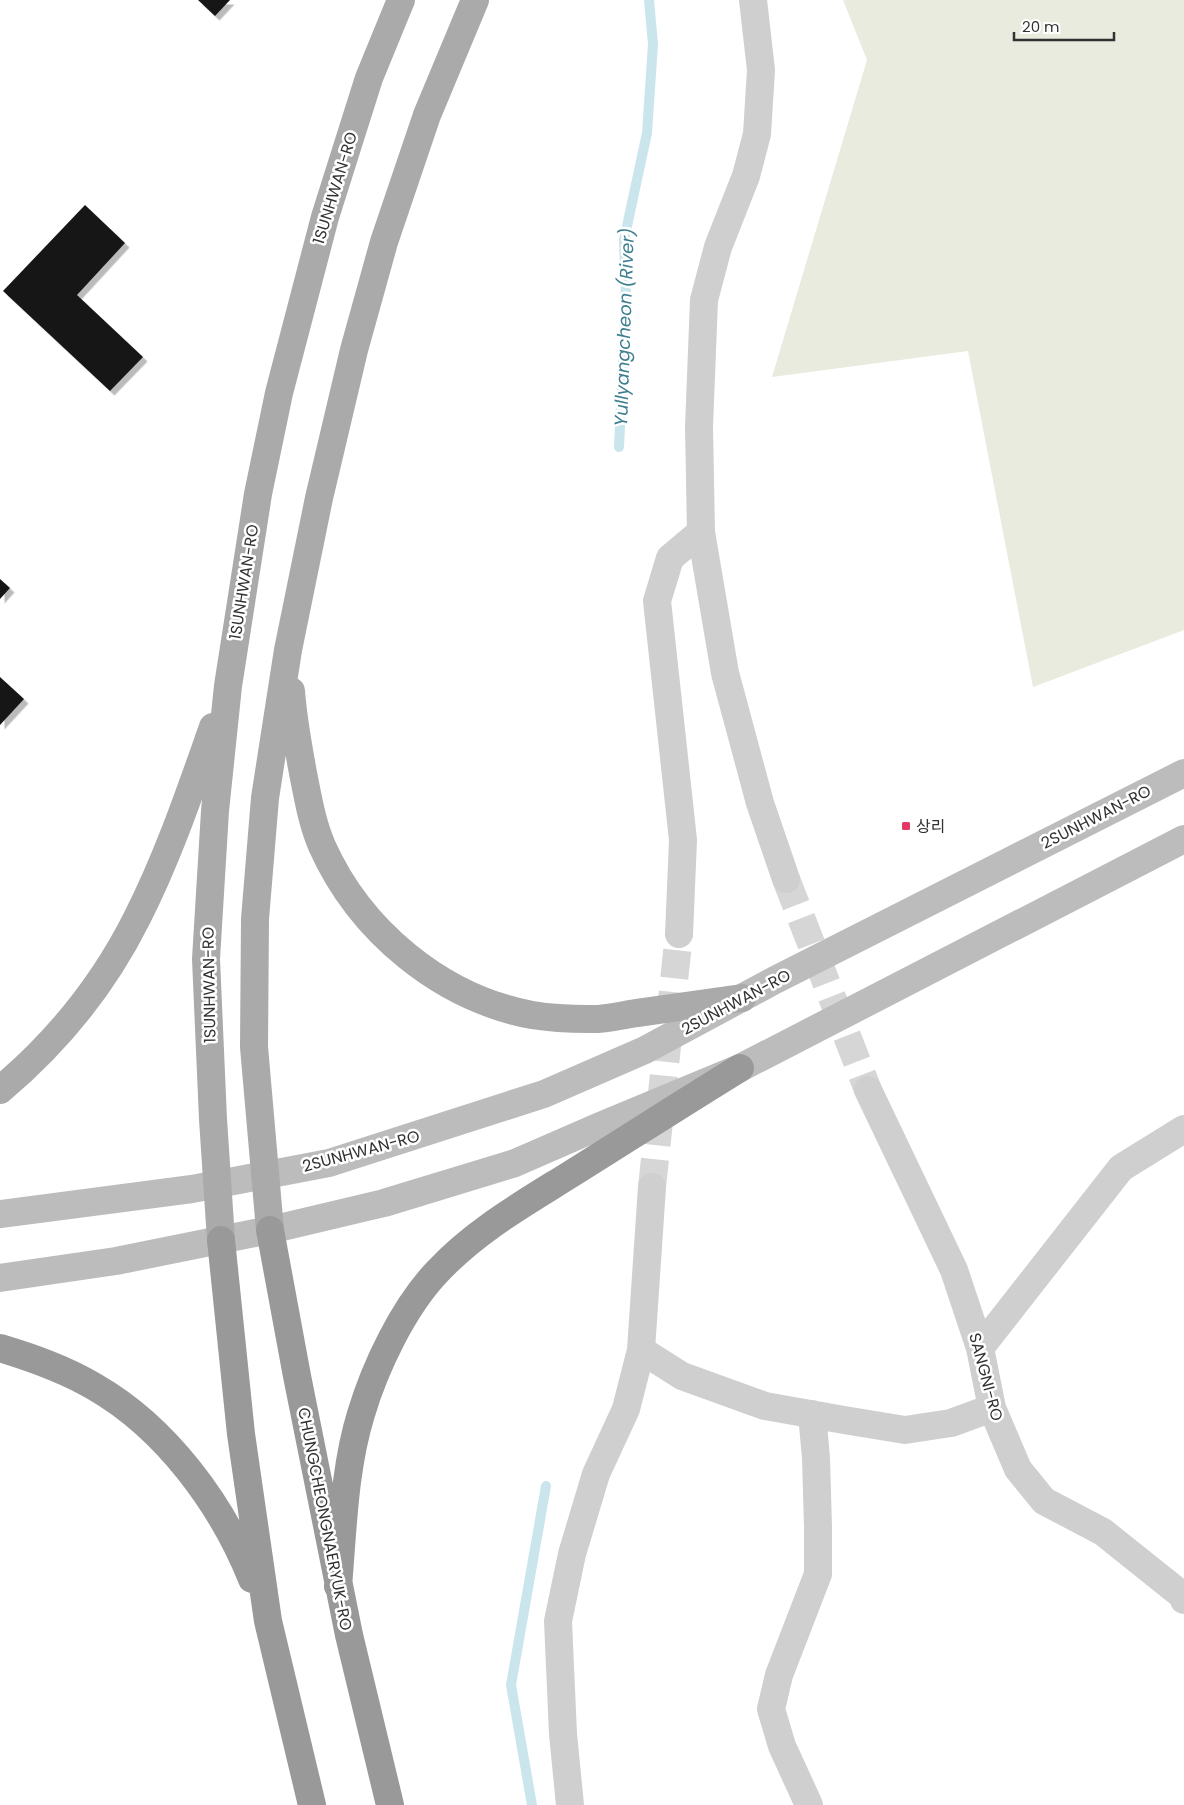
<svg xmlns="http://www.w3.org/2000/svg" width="1184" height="1805" viewBox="0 0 1184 1805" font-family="Poppins,'Noto Sans KR',sans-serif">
  <defs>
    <filter id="shadow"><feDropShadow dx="4.5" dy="4.5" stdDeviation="0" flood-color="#0004"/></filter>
  </defs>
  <rect width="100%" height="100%" fill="#fff"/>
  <path fill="#e8ebde" d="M843,0h341v630l-151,57 -65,-336 -196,26 95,-317z"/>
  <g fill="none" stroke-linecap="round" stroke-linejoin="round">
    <path stroke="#cbe5ec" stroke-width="10" d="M619,447l7,-147 -2,-60 23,-107 6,-89 -4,-44
      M532,1805l-21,-120 35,-199"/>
  </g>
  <path fill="#191919" filter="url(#shadow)" d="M198,0h32l-15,16z
    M85,205l40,38 -48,52 66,62 -33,34 -107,-100z
    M0,579l10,9 -10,11z
    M0,677l24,22 -24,26z"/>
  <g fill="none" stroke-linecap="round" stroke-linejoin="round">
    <path stroke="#d6d6d6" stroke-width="28" stroke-dasharray="28 14" stroke-linecap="butt" d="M786,879l82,211
      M652,1187l27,-253"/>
    <path stroke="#cfcfcf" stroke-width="28" d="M753,0l8,70 -4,64 -11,42 -28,71 -14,53 -5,127 2,105 24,141 35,130 26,76
      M679,934l4,-94 -26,-239 13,-43 31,-26
      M868,1090l86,180 26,78 12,60 26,61 26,32 59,31 80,64 1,4
      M980,1348l141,-180 63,-39
      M641,1350l41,26 83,30 79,14 61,10 46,-7 41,-15
      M570,1805l-7,-71 -5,-113 14,-67 24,-80 30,-65 15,-59 11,-163
      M809,1805l-27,-59 -11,-37 8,-34 39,-101v-47l-2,-69 -4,-44"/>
    <path stroke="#bcbcbc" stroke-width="28" d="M0,1214l192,-25 137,-26 215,-69 101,-44 130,-70 409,-207
      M0,1278l116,-17 154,-31 114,-27 131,-40 85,-37 140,-58 444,-229"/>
    <path stroke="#aaa" stroke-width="28" d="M291,691c2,28 7,55 12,82 5,25 9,50 19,73 38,85 119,152 210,169 18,3 38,4 57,4 15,1 33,-4 48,-6 35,-5 70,-10 105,-15
      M0,1090c56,-47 104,-106 137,-172 31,-61 53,-126 76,-191
      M270,1230l-16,-183 1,-128 10,-121 23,-148 31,-152 35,-148 30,-108 43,-127 48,-115
      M221,1240l-8,-121 -7,-160 9,-148 13,-125 30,-192 21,-101 46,-176 44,-139 32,-78"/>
    <path stroke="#999" stroke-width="28" d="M270,1230l27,146 52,259 41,170
      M221,1240l20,194 27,187 44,184
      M0,1348c33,10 65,21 95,39 71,41 127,117 157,192
      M338,1586c5,-57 6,-117 23,-172 14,-47 42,-106 76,-142 38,-41 86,-68 134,-98 56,-35 112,-71 169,-106"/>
  </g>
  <rect fill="#e63864" stroke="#fff" stroke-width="2" x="901" y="821" width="10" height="10" rx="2.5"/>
  <g text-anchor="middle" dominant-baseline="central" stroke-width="5" stroke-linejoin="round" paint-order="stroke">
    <g font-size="16" fill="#323232" stroke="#fff">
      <text transform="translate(335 188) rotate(-73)">1SUNHWAN-RO</text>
      <text transform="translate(244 582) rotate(-81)">1SUNHWAN-RO</text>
      <text transform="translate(1096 817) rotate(-27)">2SUNHWAN-RO</text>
      <text transform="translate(209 985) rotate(-91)">1SUNHWAN-RO</text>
      <text transform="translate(736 1002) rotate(-28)">2SUNHWAN-RO</text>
      <text transform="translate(361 1151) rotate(-15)">2SUNHWAN-RO</text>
      <text transform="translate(986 1377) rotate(75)">SANGNI-RO</text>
      <text transform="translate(325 1519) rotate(79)">CHUNGCHEONGNAERYUK-RO</text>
    </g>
    <g font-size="16" fill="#323232" stroke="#fff" text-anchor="start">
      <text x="916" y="826">상리</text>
    </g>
    <g font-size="18" font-style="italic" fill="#3d7e8f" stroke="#fff">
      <text transform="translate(624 327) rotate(-88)">Yullyangcheon (River)</text>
    </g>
  </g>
  <path d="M1014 32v8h100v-8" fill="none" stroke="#323232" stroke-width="2.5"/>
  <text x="1022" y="32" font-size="15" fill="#323232" stroke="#ffffff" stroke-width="4" paint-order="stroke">20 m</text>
</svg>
